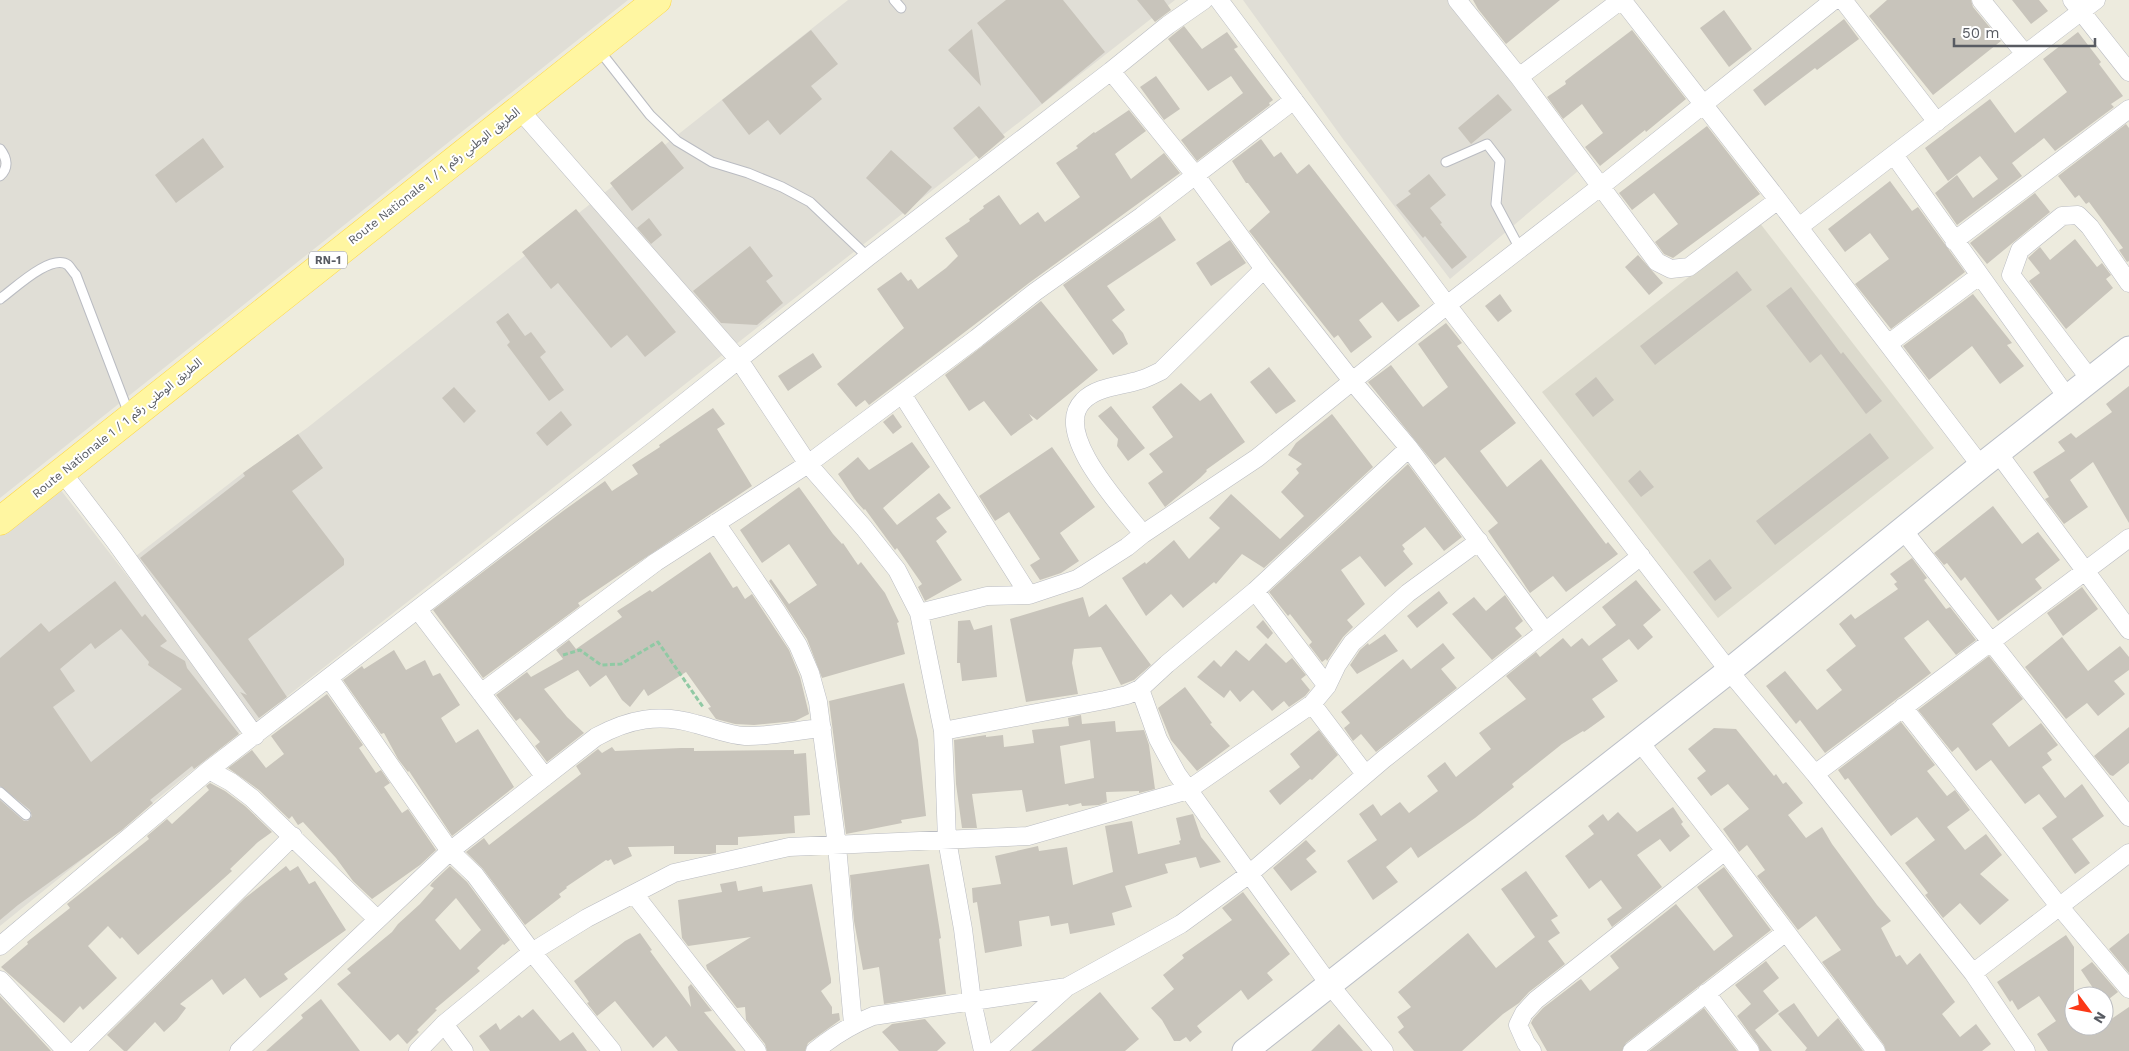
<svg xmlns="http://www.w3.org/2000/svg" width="2129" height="1051" viewBox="0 0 2129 1051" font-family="'Work Sans','Noto Sans Arabic',sans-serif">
  <rect width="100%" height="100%" fill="#edebde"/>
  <path fill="#e0ded6" d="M0,0h628l-628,498z
    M848,0h327l-922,723 -121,-164 111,-86 64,-45z
    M1243,0h206l129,171 -128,108 -107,-140z
    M60,489l185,239 -245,198v-390z"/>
  <path fill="#dcdacd" d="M1759,222l175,226 -216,170 -176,-226z"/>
  <path fill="#c8c4bb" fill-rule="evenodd" d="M1006,0h57l42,52 -63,52 -65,-81z
    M1137,0h27l7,10 -16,12z
    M1473,0h87l-54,44 -28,-35z
    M1887,0h84l2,7 28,34 -68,54 -64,-79z
    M2012,0h27l9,11 -17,13z
    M1724,10l28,39 -23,18 -29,-39z
    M1844,19l15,20 -42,31 -2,-2 -50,38 -12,-16z
    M1184,26l18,23 25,-17 11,15 -4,2 39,51 -4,3 1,2 -73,56 -16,-21 62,-47 -12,-17 -23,15 -40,-52z
    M972,29l9,57 -33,-36z
    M811,30l27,34 -27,22 11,13 -42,36 -12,-15 -19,15 -27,-35z
    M1632,30l54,69 -40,33 -1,-2 -45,36 -15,-19 18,-14 -21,-29 -19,15 -16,-22 19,-13 -1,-3z
    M2078,32l23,30 -2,2 24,32 -12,8 3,3 -59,44 -11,-13 -32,25 10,13 -65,49 -22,-32 22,-18 16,23 25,-19 -18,-23 -32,25 -23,-33 65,-49 25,34 52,-41 -24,-33z
    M1156,76l24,33 -16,11 -24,-33z
    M1498,94l14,16 -41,34 -13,-16z
    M979,106l26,31 -26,22 -26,-31z
    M1129,110l17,21 -31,23 16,25 33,-26 16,20 -151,110 -160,122 -4,-5 -9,7 -19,-23 67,-56 -27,-39 24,-17 7,9 3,-2 7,10 28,-21 12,-12 -13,-18 25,-17 -1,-2 15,-11 -1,-2 16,-11 21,30 18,-13 7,10 35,-25 -24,-34 22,-15 -2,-2 18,-14 1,1z
    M2126,124l3,4v133l-2,1 -8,-12 4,-2 -34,-46 -3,2 -7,-9 -4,3 -17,-22z
    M1707,126l53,68 -87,64 -9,-4 -9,-12 23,-18 -24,-31 -22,17 -13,-17z
    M203,138l21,29 -48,36 -21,-28z
    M1261,139l13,18 7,-5 16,22 12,-10 111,142 -22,16 -16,-20 -23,18 13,17 -21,16 -13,-18 -4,3 -85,-107 21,-19 -22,-29h-2l-14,-22z
    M662,141l22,27 -52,43 -22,-28z
    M891,150l41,37 -27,28 -39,-37z
    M1429,174l17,21 -16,13 12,15 -2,1 27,33 -15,12 -27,-33 -2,2 -27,-33 15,-11 -3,-3z
    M1890,181l22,30 6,-4 47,65 -74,57 -36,-45 34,-25 -19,-26 -25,19 -17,-23z
    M2035,193l15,19 -63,52 -17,-21z
    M576,209l100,123 -31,25 -18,-22 -16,13 -53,-65 -7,6 -29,-37z
    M1160,216l16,24 -69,46 18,24 -13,10 11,13 5,11 -15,11 -50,-70z
    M649,218l13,17 -11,9 -14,-16z
    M2075,239l22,28 5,-4 9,12 -5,4 7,9 -47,41 -37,-48 11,-8 -12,-15 12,-11 10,13z
    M1230,240l16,23 -35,23 -15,-23z
    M750,246l23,30 -7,5 17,22 -26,22 -36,-2 -28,-32z
    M1638,255l25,28 -14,12 -24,-28z
    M1737,271l15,19 -97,75 -15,-19z
    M1791,287l50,67 2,-2 39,49 -16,13 -45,-60 -11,9 -44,-57z
    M1500,294l12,17 -14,11 -13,-16z
    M1973,294l39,49 -5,2 17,21 -24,18 -28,-38 -43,34 -26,-34z
    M1041,301l57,69 -61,50 -8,-6 4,6 -22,16 -27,-35 -15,10 -24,-36z
    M508,313l17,23 6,-4 15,20 -6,5 24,33 -15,11 -42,-56 3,-3 -14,-20z
    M1446,323l16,20 -5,3 59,77 -36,28 27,36 34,-28 65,85 2,-2 10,12 -52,38 -13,-16 -23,17 -42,-62 10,-8 -53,-66 -10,8 -67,-83 23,-17 32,42 25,-20 -30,-43z
    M813,353l9,14 -34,24 -10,-15z
    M1269,367l27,34 -20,13 -26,-32z
    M1596,377l18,23 -21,17 -18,-23z
    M1181,383l19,18 11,-8 34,49 -39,28 1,1 -7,7 -35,29 -17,-24 15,-11 -14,-18 24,-17 -21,-30z
    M2129,386v137l-36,-61 -23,18 18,27 -24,17 -19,-25 4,-2 -16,-25 32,-21 -7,-9 13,-9 5,5 36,-26 -6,-8z
    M454,387l22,24 -12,12 -22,-25z
    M1111,406l34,42 -17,13 -11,-15 1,-7 -20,-23z
    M713,408l12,16 -8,5 35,57 -174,117 2,3 -97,72 -50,-68 130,-99 42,-30 7,10 26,-17 -6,-9 28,-18 -1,-2z
    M561,411l11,14 -25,21 -11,-13z
    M893,414l9,13 -9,7 -10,-12z
    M1332,414l41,53 -109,101 -22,-14 -26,30 -2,-2 -31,26 -12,-14 -25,22 -24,-38 23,-16 1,2 28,-24 15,19 31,-31 -11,-10 22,-24 49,45 24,-23 -23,-24 18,-19 -3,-4 6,-5 -14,-9 8,-12z
    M1870,433l19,25 -114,87 -19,-24z
    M298,434l25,34 -31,23 52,68v6l-96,74 39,58 -28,21 -19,-26 7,3 -107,-137 105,-82 -2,-3z
    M912,442l18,25 -47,41 14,17 42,-32 12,15 -15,10 11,14 -11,9 26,39 -37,21 -7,-14 4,-3 -25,-36 -2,2 -30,-41 -1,1 -8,-9 -18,-27 20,-17 11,13z
    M1052,447l43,60 -35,26 19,28 -18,12 -21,7 -10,-15 10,-6 -31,-47 -14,9 -16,-25z
    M1408,464l54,73 -18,14 -19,-24 -23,18 3,4 -2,2 10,13 -28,23 -25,-31 -19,14 24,34 -18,16 6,7 -10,10 -16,24 -1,-2 -4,3 -13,-17 3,-3 -22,-28 -2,2 -19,-24z
    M1640,470l14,17 -13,10 -13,-16z
    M799,487l34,47 9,10 1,-1 15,22 3,-3 24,31 14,29 -2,1 8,31 -83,24 -15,-39 -38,-58 2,-2 18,25 28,-19 -28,-41 -27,19 -22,-33z
    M1993,506l29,38 16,-12 22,28 -25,19 7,9 -44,33 -33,-44 -4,4 -14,-18 -3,2 -10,-12z
    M710,552l23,36 4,-2 8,13 7,-5 37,56 11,27 9,37 -14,7 -41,4 -19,-1 -19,-5 -8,-11 3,-1 -25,-35 -38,24 -4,-7 -14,18 -8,-7 -16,-25 -16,12 -12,-17 -34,19 23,28 17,16 -37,29 -12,-16 5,-4 -20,-24 -4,3 -20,-26 31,-23 4,5 32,-18 -7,-9 13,-10 7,9 46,-32 -5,-6 33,-21 2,2z
    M1912,558l15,20 -3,2 22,29 4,-2 26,33 -20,15 -28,-35 -24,18 27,35 -106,80 -25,-33 -4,4 -30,-38 19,-15 32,39 25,-20 -16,-20 30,-24 -17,-22 12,-10 4,5 43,-30 -4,-5 3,-2 -7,-8z
    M1710,559l22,29 -17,13 -22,-29z
    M1636,580l25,30 -18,15 10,12 -15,13 -9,-11 -27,20 16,22 -26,18 13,18 -21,15 -1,-1 -21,13 -50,40 2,3 -39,31 -57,40 -7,-11 -25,20 12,15 -25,18 -26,-39 30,-21 -18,-26 14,-10 8,12 19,-14 9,11 29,-22 -11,-15 18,-14 11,15 35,-28 -12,-16 47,-34 -20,-23 30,-24 4,5 23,-19 8,9 11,-9 7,8 27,-21 -14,-18z
    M115,581l27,36 3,-3 22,27 -7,5 25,15 2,7 52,66 -45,35 -2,-3 -42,34 3,3 -31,27 -104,75 -18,15v-120l24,21h4l4,-5 -2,-6 -30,-24v-128l41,-35 8,9zM121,629l28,33 -1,3 34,24 -91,73 -38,-55 22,-16 -15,-22 31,-26 4,6z
    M2082,587l16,22 -35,27 -16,-23z
    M1439,591l9,12 -31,25 -10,-12z
    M1505,595l18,26 -8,7 7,8 -30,24 -40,-46 22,-17 12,14z
    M1083,597l6,20 17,-13 45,61 -17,15 -13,5 -20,-38 -27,2 -2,14 6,31 -52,8 -16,-83z
    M970,620l4,10 18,-5 5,52 -35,4 -2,-18h-3l1,-42z
    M1263,620l10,13 -5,6 -12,-12z
    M1385,634l13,17 -41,23 -7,-9 10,-15 8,-7 1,2z
    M2062,637l26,34 32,-25 9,11v13l-15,11 11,13 -27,22 -11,-13 -21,16 -41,-52z
    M1266,643l20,20 6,-5 14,17 -5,4 9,11 -5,6 -16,11 -5,-6 -12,10 -19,-21 -13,12 -10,-12 -6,8 -27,-21 17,-17 7,7 15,-17 13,11z
    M1443,643l12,15 -14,11 16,19 -81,64 -15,-18 -8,7 -9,-13 6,-5 -9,-11 62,-53 8,10z
    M394,650l12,20 19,-10 8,16 7,-3 20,32 -19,13 15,25 22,-14 36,58 -62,49 -43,-65 -1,1 -10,-13 -14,-26 -3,1 -38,-54 19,-14 2,3z
    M1989,656l34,43 -31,25 17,23 32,-24 17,22 -11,8 5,7 -10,7 23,31 17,-14 22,32 -32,23 18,24 -15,11 -33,-46 15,-11 -18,-23 -14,10 -34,-44 -15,11 -18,-24 -6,5 -34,-42z
    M904,683l14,57 8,76 -25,4 1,3 -56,11 -17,-133z
    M1185,687l27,36 -2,1 20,22 -33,25 -26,-31 -13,-32z
    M327,694l36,51 -4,3 17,25 5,-3 9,13 -6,4 18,26 6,-4 28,41 -16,15 -48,34 -19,-18 -17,-23 -33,-36 -5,3 -6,-9 -3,3 -30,-29 -31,-22 24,-18 14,18 18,-14 -13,-18z
    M1081,715l1,9 33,-3 1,11 28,-2 5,15 6,44 -16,4v-2l-33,1 1,10 -8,3 -17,1 -1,-3 -12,3 -1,-2 -42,8 -4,-22 -50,4 5,34h-15l-6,-44 -2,-44 32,-5v2l17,-2 1,12 30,-4 -2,-13 37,-4 -1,-8zM1090,740l4,38 -29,6 -5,-38z
    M1901,722l34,43 -8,6 20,25 8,-6 15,20 -23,17 18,23 21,-16 16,21 -22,19 29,26 -29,25 -20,-22 -17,15 -18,-23 3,-2 -23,-30 30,-23 -18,-23 -26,19 -43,-58 -3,2 -7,-10z
    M2129,727v36l-16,13 -3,-1 -16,-19z
    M1714,728l22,1 38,47 2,-2 7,10 3,-2 17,21 -15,12 18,23 16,-11 10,17 45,61 14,16 -10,7 15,29 4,-2 7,10 13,-12 35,49 -13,12 18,23 16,-13 15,20 -9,7h-96l-2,-6 -62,-83 19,-12 -25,-34 -18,14 -41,-54 8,-6 -18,-25 -8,7 -16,-23 26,-20 -21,-25 -17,12 -14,-18 9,-7 -18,-22z
    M1319,730l19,25 -26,25 -2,-1 -30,26 -11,-14 31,-24 -10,-13z
    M612,747l3,4 66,-3h13v3l100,-1v4l12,-1 4,62 -16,1 1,17 -57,4v8h-22v8l-6,1h-36v-8l-46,1 4,9 -18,9 -3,-6 -3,2 -2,-1 -40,27 1,1 -8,6 2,3 -36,28 -42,-56 -17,-17 18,-14 5,7 92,-71 -5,-8 22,-17 4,4z
    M210,783l15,8 20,15 27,26 -14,10 -28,27 2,2 -94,84 -16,-18 -2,2 -12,-13 -20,20 29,32 -34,32 -3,-4 -16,17 -63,-56 27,-23 -1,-2 43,-34 -3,-4 82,-65 -2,-3 20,-17 5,5 37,-34 -3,-4z
    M1673,807l10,15 -2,2 9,12 -20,16 -10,-13 -23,16 25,32 -50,40 -5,-8 15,-11 -21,-28 -12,9 -24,-33 29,-22 -6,-8 15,-12 5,7 10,-9 19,20z
    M1193,814l8,23 20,25 -21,6 -4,-11 -31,7 3,9 -43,13 7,21 -20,6 3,12 -45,9 -2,-11 -17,3 -2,-10 -30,5 3,25 -37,7 -8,-51 -4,1 -1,-15 29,-4 -6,-28 43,-10 1,5 28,-4 6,38 40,-13 -8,-46 27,-5 6,33 42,-10 -1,-3 2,-1 -5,-22z
    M1306,840l10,11 -10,8 11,13 -26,19 -18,-23z
    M929,864l12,74 -2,1 7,55 -62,10 -5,-37 -16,3 -9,-49 -4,-46z
    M286,866l4,5 8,-5 11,18 6,-3 31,49 -62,44 4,5 -28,19 -15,-20 -22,17 -11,-16 -32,25 6,4 -9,12 -13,12 -9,-10 -28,29h-3l-17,-16 138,-137z
    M450,866l17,16 43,58 -6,5 -1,-1 -26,24 3,3 -45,38 2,1 -20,20 2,2 -12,12 -9,-10 -8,7 -53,-57 14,-11 -4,-4 45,-37 6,-8 22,-20 14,-16 -4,-2 2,-3zM456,898l25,32 -21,20 -25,-30z
    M1724,867l47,63 -145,113 -4,8h-75l-16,-28 2,-4 10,-11 35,-27 3,-2 9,12 29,-23 -9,-12 66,-52 38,47 19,-15 -36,-49z
    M1526,871l32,45 -7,4 9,13 -12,8 17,23 -36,28 -10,11 -16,11 -41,37h-48l-16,-19 6,-5 -7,-10 14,-10 -13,-15 70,-59 28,35 39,-31 -34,-48z
    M736,881l2,10 24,-5 1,6 49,-8 19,95v4l-10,8 11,16v7l7,-1 1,7 -32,23 -3,8h-38l-2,-7 -19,-24 -1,-13 -8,1 -30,-39 -1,-4 45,-28 -63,9 -6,-8 -4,-38 44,-8 -2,-8z
    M1243,892l47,62 -23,19 6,7 -25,20 -7,-10 -44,36 5,6 -12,10 -4,-5 -6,4h-6l-12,-21 -11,-12 23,-19 -11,-14 21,-17 -2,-3 50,-35 -10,-12z
    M640,933l12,17 -2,1 41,56 -3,-20 3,-3 21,27 -8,1 32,39h-58l-12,-15 -13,12 -38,-47 -18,15 -10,-13 2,-1 -15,-21 51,-40z
    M2129,933v40l-20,-24z
    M2066,935l8,12v79h7l6,9 13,-9h4v-2l25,-17v44h-81l-11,-17 19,-13 -17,-25 -21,14 -6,-10 -2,2 -13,-20z
    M1766,961l13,17 -16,13 16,20 -24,19 17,21h-12l-2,-6 -21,-29 14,-12 -16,-19z
    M2092,962l26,30 -13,10 -1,-6h-4l-5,-5 -14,-21z
    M1100,992l39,47 -14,12h-94z
    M0,996l51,55h-51z
    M321,999l39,52h-94l37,-33 -2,-3z
    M1794,1003l24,34 20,-19 25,33h-58l2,-3 -29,-34z
    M1704,1008l33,43h-88z
    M533,1009l27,32 13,-9 14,19h-97l-11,-15 17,-13 4,7 19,-15 3,3z
    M925,1019l21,24 -9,8h-38l-17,-19 10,-8z
    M1339,1024l24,27h-52l10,-10z"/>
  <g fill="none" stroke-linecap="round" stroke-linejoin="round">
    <g stroke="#babcc2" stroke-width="11">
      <path id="lane" d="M894,0l7,8
        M599,50l51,65 27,26 35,21 36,11 34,14 28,15 58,55
        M0,149c7,9 9,19 0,27
        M1446,162l41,-18 13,17 -4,43 24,45
        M0,299c14,-10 51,-46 68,-34 3,3 5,7 8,10l53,139
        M0,792l26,23"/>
    </g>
    <g stroke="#babcc2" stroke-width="19">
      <path id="street" d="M1219,0l228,305 282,366 86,103 158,199 53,78
        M1457,0l62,77 138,185 14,7 18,-2 89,-67
        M1622,0l156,200 203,266
        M1843,0l94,122
        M1981,0l44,54
        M2072,0l57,72
        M1111,71l85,105 68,93 89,113 56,66 135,182
        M1519,77l102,-77
        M519,109l220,251 69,104 56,64 33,42 22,43 24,118 4,109 16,89 9,72 11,50
        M1894,155l173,242
        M1799,227l297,-227
        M1954,241l175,-132
        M1888,344l91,-68
        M2090,379l-79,-104 9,-25 42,-34 16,-1 12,12 39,56
        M902,394l127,201
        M1998,453l131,177
        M62,472l52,68 141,196
        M716,523l61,89 21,33 12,28 8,29 19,144 16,178
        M1903,530l226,287
        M1143,534c-20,-26 -92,-101 -60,-133 14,-15 40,-15 57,-21 8,-2 14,-6 21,-9l103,-102
        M1255,591l72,95
        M418,610l127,167
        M919,613l68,-17 42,-1 48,-16 50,-32 16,-13 114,-76 190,-153 153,-118 234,-187
        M329,678l121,173 25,24 57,77 80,99
        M1140,689l18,50 19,35 152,210 55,67
        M481,693l175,-131 152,-98 169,-126 58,-46 107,-76 152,-116
        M1312,704l53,70
        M1903,707l156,199 70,83
        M943,731l162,-31 22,-5 13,-6 27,-25 88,-73 154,-143
        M1639,741l86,110 151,200
        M209,770l22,12 21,16 125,121
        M1815,774l314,-236
        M634,894l123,157
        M0,946l209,-176 441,-340 218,-173 243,-186 57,-46 36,-25
        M1973,973l156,-120
        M0,980l66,71
        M1706,993l44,58
        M444,1024l20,27
        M76,1051l217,-215
        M239,1051l211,-200 146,-114c33,-18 63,-24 100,-13 16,4 32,11 49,12 24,1 53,-6 77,-8
        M418,1051l26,-27 88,-72 55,-34 87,-45 115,-26 239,-11 160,-46 124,-86 15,-18 10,-21 15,-22 56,-50 71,-52
        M815,1051c18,-15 36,-26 58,-35l194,-29
        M996,1051l71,-64 114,-63 67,-49 136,-116 257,-203
        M1532,1051l-6,-8 -8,-18 6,-12 12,-13 189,-149
        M1632,1051l154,-119"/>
    </g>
    <g stroke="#bbbfc7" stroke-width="27">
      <path id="secondary" d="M1245,1051l484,-380 252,-205 148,-117"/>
    </g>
    <g stroke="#ffd845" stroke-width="29">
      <path id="primary" d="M0,521l657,-521"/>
    </g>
    <path stroke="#90c9a4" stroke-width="3" stroke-dasharray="5 2.5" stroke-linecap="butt" d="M563,655l17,-5 21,15 20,-1 37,-22 45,65"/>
    <use href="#lane" stroke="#fff" stroke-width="9"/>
    <use href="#street" stroke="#fff" stroke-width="18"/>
    <use href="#secondary" stroke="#fff" stroke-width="25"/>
    <use href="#primary" stroke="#fff6a1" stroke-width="28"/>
  </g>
  <g text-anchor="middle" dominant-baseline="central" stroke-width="4" stroke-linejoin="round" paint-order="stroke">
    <rect fill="#fff" stroke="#8a8c91" stroke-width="1" x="309" y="251.5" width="38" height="17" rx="4"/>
    <g font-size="11" font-weight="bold" fill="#585b62">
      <text x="328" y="260">RN-1</text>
    </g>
    <g font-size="12" fill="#585b62" stroke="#fff">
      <text transform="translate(434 176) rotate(-38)">Route Nationale 1 / الطريق الوطني رقم 1</text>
      <text transform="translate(117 428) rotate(-39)">Route Nationale 1 / الطريق الوطني رقم 1</text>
    </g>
  </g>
  <g transform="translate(2089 1011) rotate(122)"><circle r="24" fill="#ffffff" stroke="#bcbdc0"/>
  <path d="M0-4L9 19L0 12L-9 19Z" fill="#fb3816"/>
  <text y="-8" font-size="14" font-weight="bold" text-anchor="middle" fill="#585b62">N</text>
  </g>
  <path d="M1954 38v8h141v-8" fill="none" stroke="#585b62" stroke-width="2.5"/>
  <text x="1962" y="38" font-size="15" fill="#585b62" stroke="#ffffff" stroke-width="4" paint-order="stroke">50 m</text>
</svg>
